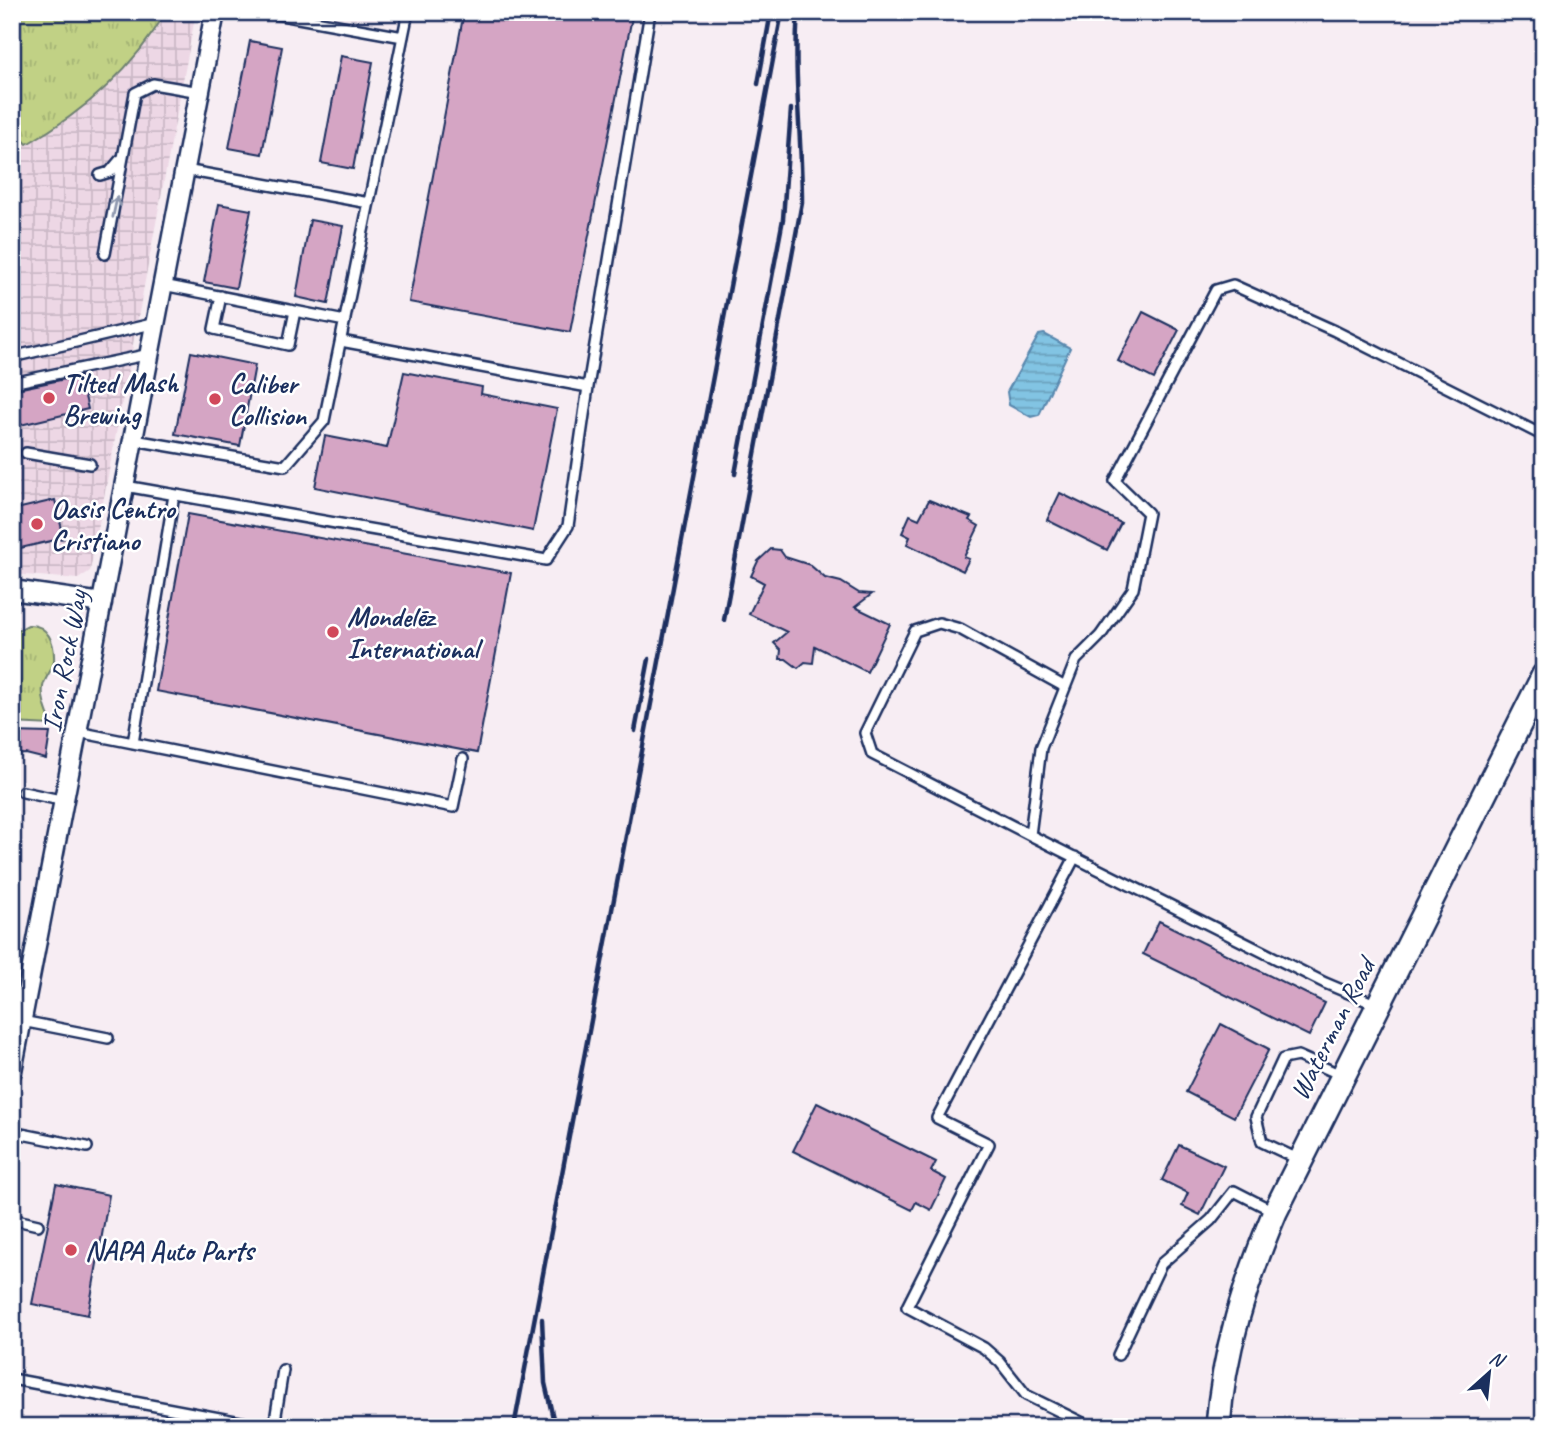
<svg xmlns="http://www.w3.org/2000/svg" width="1556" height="1439" viewBox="0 0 1556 1439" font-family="Caveat,sans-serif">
  <defs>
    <pattern id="industrial-grid" width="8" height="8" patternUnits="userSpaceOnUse" patternTransform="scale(1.75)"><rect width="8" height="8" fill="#edd7e5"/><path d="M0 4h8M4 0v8" fill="none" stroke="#cbb9c7"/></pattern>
    <pattern id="grass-tufts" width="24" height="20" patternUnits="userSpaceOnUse" patternTransform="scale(1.75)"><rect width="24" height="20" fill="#c1d185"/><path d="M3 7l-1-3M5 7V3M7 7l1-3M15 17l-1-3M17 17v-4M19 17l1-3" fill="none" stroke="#a5b475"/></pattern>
    <pattern id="water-rules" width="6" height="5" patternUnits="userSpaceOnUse" patternTransform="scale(1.75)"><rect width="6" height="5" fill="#82c4e3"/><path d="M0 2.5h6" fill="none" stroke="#6aa0bb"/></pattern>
  </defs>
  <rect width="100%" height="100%" fill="#f7edf3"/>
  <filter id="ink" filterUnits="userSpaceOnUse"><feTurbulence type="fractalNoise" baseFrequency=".0143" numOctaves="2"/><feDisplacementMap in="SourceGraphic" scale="14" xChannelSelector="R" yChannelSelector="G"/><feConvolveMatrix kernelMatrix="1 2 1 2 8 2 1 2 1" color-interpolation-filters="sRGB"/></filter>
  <g filter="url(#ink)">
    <path fill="url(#industrial-grid)" d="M166,12h30l-106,559 -12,8 -66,-5v-447l15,17 133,-122z"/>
    <path fill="url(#grass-tufts)" stroke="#6e8072" stroke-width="2" d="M12,12h154c-34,58 -82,100 -139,132l-15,-17z
      M28,625c20,-1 27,18 26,36 -1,9 -10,17 -11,26 -2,12 5,27 9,38l-40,-2v-37l8,-2 -3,-19h-5v-32z"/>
    <path fill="url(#water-rules)" stroke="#5988ae" stroke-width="2" d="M1044,334l26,14 -31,67 -8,2 -22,-12 -2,-13 32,-57z"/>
    <path fill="#d5a5c4" stroke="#1b2f5e" stroke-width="2" d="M464,12h169l-63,320 -161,-30z
      M250,41l32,6 -20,107 -33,-6z
      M341,56l32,6 -20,107 -32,-6z
      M219,204l32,6 -15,78 -32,-6z
      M310,220l33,6 -15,78 -32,-7z
      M1143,312l36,18 -25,49 -36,-18z
      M191,352l64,13 -15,81 -65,-12z
      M404,372l78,15 -1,7 76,15 -24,122 -218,-44 10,-51 62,12z
      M80,376l8,33 -76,18v-37z
      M1060,493l61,30 -14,27 -60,-30z
      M55,500l9,38 -52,12v-40z
      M929,500l42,17 -2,3 10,6 -15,31 5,2 -6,12 -56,-27 3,-7 -8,-4 8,-18 9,4z
      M188,514l323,59 -34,180 -321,-62z
      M771,549l9,1 5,7 25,8 15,13 16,4 18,11 13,1 -17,13 35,17 -23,48 -52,-26 -2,17 -8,-1 -7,6 -12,-9h-6l1,-9 -7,-7 13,-11 -38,-18 15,-31 -13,-7 7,-15z
      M12,732l38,1 -4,26 -20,-5 -14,1z
      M1159,921l166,82 -16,33 -166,-82z
      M1221,1024l48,25 -35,68 -48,-25z
      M817,1103l119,59 -5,9 15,8 -15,31 -15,-8 -4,8 -119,-59z
      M1179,1145l45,21 -24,49 -18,-9 6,-13 -26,-13z
      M56,1184l53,11 -21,120 -56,-11z"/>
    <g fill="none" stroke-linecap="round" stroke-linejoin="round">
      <g stroke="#1b2f5e" stroke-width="14">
        <path id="lane" d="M265,12l138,25
          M185,170l184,33
          M100,175l10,-3 10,-12
          M105,254l30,-161 18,-9 47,8
          M163,285l182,36
          M221,296l-7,33 74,16 7,-34
          M12,357l144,-34
          M12,383l138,-29
          M588,387l62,-375
          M134,440l151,26 39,-45 84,-409
          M26,453l64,11
          M125,486l421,74 22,-34 20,-139 -247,-46
          M78,732l375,75 10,-48
          M133,743l41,-248
          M23,792l42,9
          M1030,835l-158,-81 -7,-21 50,-102 24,-8 21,6 105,58
          M1075,857l-138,261 52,26 -82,163 77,41 16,14 26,33 65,32
          M1377,1005l-52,-22 -295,-148 11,-87 35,-88 24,-24 33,-47 15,-76 -33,-32 101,-191 17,-5 102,46 209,105
          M22,1021l86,17
          M12,1132l75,15
          M1300,1160l-38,-18 -6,-25 27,-58 15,-3 43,19
          M12,1219l26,6
          M1118,1355l43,-91 50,-44 23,-29 41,21
          M12,1379l255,48
          M274,1427l9,-57"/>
      </g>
      <g stroke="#1b2f5e" stroke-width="23">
        <path id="street" d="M12,590l90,13
          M12,1071l203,-1059"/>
      </g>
      <g stroke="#1b2f5e" stroke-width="28">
        <path id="secondary" d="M1218,1427c5,-75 28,-146 57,-215l269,-537"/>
      </g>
      <use href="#lane" stroke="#fff" stroke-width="9"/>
      <use href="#street" stroke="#fff" stroke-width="18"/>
      <use href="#secondary" stroke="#fff" stroke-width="23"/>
      <path stroke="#1b2f5e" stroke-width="4.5" d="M758,84l13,-72
        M735,474l48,-255 8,-110
        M724,620l78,-418c0,-63 -9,-127 -4,-190
        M635,731l14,-72
        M542,1319l3,64 10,44
        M514,1427l268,-1415"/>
    </g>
    <defs><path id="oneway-shaft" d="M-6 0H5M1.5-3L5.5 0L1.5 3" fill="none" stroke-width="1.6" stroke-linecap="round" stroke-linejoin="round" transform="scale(1.75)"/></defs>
    <use stroke="#8d97ae" href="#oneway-shaft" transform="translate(115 207) rotate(-78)"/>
  </g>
  <g fill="#d1495b" stroke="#fff" stroke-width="2.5">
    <circle cx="49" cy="398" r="7"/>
    <circle cx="215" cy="399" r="7"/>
    <circle cx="37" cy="524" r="7"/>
    <circle cx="333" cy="632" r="7"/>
    <circle cx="71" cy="1250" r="7"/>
  </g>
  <g text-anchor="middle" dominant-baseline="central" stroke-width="5" stroke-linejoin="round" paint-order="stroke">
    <g font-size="28" font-weight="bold" fill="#1b2f5e" stroke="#fff" text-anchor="start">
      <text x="63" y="382">Tilted Mash<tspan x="63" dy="32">Brewing</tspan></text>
      <text x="229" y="383">Caliber<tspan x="229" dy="32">Collision</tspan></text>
      <text x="51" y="508">Oasis Centro<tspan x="51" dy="32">Cristiano</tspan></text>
      <text x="347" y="616">Mondelēz<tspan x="347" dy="32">International</tspan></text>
      <text x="85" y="1250">NAPA Auto Parts</text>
    </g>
    <g font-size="28" fill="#1b2f5e" stroke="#fff">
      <text transform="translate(64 661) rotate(-79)">Iron Rock Way</text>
      <text transform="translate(1332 1029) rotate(-63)">Waterman Road</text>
    </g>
  </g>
  <rect width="1556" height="1439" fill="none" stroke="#fff" stroke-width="42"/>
  <rect x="21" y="21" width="1514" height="1397" fill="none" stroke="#1b2f5e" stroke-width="2.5" filter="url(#ink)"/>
  <g transform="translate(1489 1373) rotate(27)" stroke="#ffffff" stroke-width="5" paint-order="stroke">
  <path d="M0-5L12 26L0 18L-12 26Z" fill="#1b2f5e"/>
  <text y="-10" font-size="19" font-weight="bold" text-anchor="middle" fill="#1b2f5e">N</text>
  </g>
</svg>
